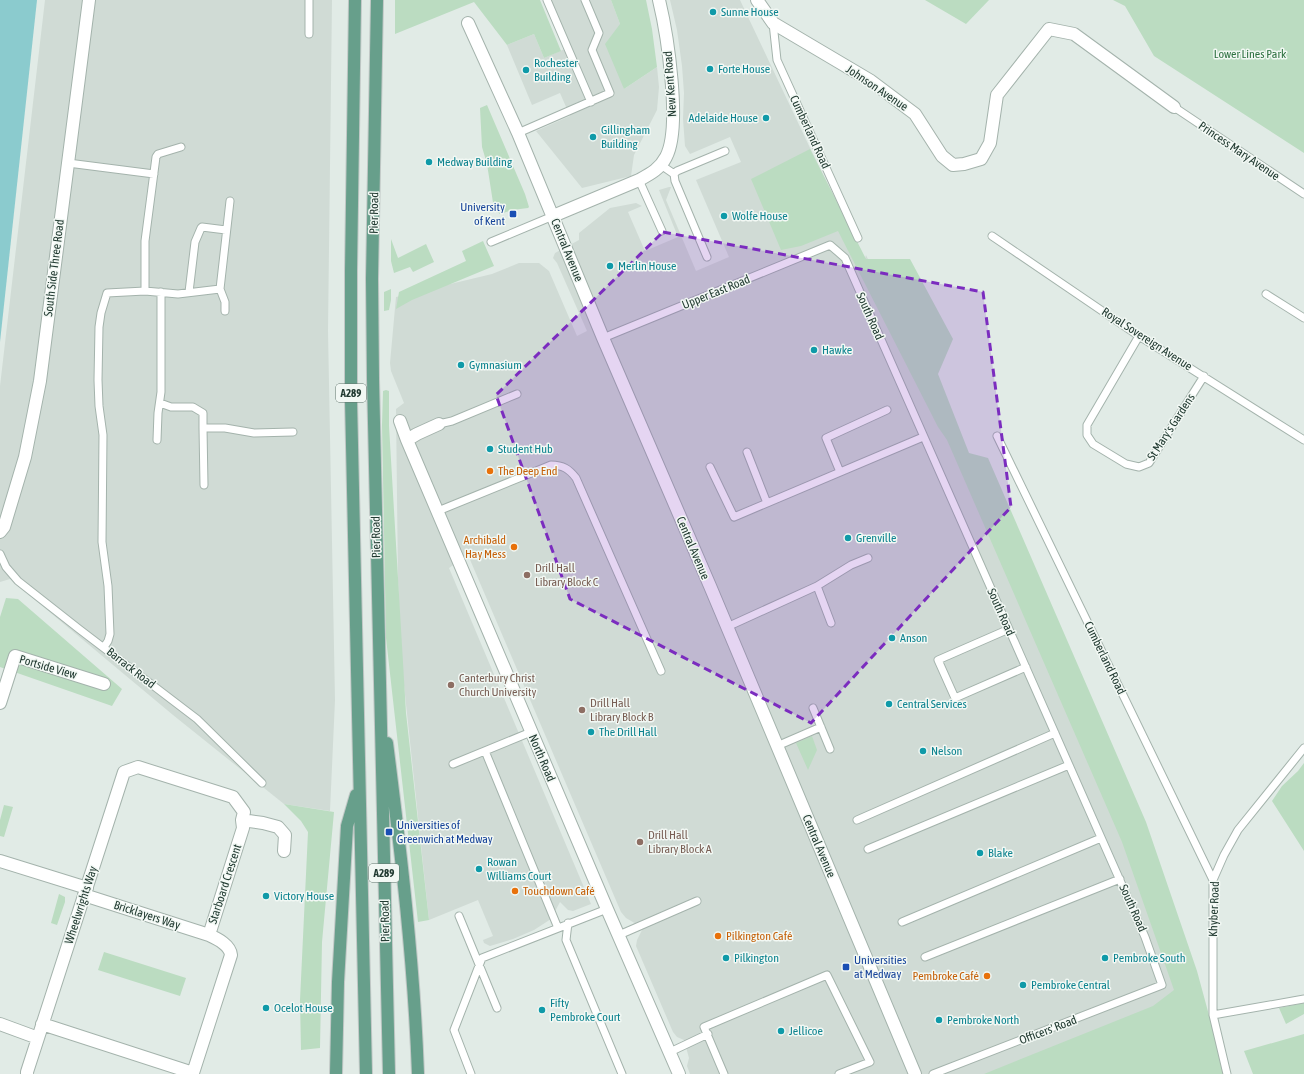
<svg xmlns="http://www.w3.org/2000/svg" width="1304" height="1074" viewBox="0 0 1304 1074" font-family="'Asap Condensed',sans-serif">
  <rect width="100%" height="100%" fill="#e1ebe6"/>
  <path fill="#d0dbd5" d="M45,0h287l-4,331 7,369 -5,111 -46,-7 -111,-89 -163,-136 -10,3v-196z
    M546,0h65l9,24 4,65 33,-22 2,20 -2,23 -23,45 -3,21 -49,12 -46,-57 34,-15 -10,-23 -28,12 -25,-60 27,-11 10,24 23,-10z
    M670,0h70l70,148 55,111 1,-4 132,276 222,543h-530l-3,-8 2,-8 -5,-18 -7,-3 -4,-5 -37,-86 1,-6 6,-12 -17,-10 -5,-6 -153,-357 -19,13 142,336 -18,7 -5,-1 -8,-8 -9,17 -17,11 -21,9 -23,7 -6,-3 -1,-3 10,-4 -15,-36 -49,20 -28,-263 -3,-77 -2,-171 8,-6 -13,-32 -1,-8 6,-66 96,-23 27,-11h20l10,8 28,65 10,-5 -30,-68 -4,-5 2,-5 24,-13v-7l31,-25 26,-5 6,3 -14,6 17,39 33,-14 -19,-47 10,-3h2l-5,13 30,71 33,-14 -33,-77 45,-18 -11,-25 -40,17 -5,-8 -2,-27 1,-26 -2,-27 -5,-36z"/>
  <path fill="#bbdcc1" d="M395,0h145l21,51 -17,7 -10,-24 -27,11 -33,-43 -79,32z
    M611,0h35l6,29 5,38 -33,22 -19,-45 15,-20z
    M925,0h64l-23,24z
    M1113,0h191v153l-150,-97 -29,-50z
    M487,105l38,89 4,13 -1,1 -16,2 -12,4 -6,-5 -7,-45 -5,-17 -2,-39z
    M810,149l56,110h44l43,80 -15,35 31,79 19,5 158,364 51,149 28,103h-241l169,-68 21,-16 -52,-148 -175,-402 -9,-13 -100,-196 -37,15 -20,4 -30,-71z
    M391,239l7,19 28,-14 8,18 -21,10 -3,-5 -16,6 -3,-12z
    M483,241l11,25 -82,34 -16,9 3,-17 67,-31 -4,-10z
    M391,289v11l-2,10 -5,1v-19z
    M386,390l3,1v35l17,287 23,207 -11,2 -32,-284 -4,-213 1,-33v-1z
    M6,598l12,1 104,90 -10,17 -112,-39v-50z
    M812,736l5,14 -9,20 -12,-27z
    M1304,763v88l-32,-50 10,-15 16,-15z
    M284,804l50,8 -12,130 -2,106 -19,2 -1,-50 8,-168 -7,-11z
    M4,805l9,2 -9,30 -4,-1v-16z
    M59,894l6,3v5l-8,23 -6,-2z
    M104,952l82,26 -6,18 -82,-26z
    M1304,1003v11l-18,10 -7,-16z
    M1304,1034v40h-51l-9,-23z"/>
  <path fill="#8bcbce" d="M0,0h37l-37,342z"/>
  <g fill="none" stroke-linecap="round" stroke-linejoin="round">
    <g stroke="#a4b3ac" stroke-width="9">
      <path id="lane" d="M309,0v34
        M547,0l44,102
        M773,23l4,37 81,178
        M1174,107l130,87
        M518,133l92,-40 -18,-43 7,-17 -14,-33
        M181,147l-23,7 -2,3 -11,84v50l33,3 42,-5 10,-88
        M68,163l86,11
        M661,165l13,9
        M674,174l1,7 32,76
        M674,174l3,-3 48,-20
        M639,180l23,51
        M992,236l147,100 165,104
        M491,242l62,-26
        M220,289l5,13v9
        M189,292l6,-50 6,-14 1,-1 24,3
        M1266,294l38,24
        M1139,336l-52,89v10l6,9 33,20 13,3 10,-4 55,-87
        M603,338l227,-93 15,13 300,679 17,48 -229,89
        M160,403l11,4h22l10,6v15
        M439,424l13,-3 65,-27
        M997,436l216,444
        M157,440l1,-27 3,-21v-100
        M747,452l20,51
        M710,467l24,50 189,-80
        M840,472l-14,-34 61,-28
        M204,485l-1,-57h22l29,5 39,-1
        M438,511l113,-46c12,0 18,4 25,13l85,193
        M0,554l6,13 12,14 61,48 118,90 65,64
        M817,586l34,-21 17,-7
        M727,627l90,-41 14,37
        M1009,629l-71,31 17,38 71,-31
        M104,647l4,-6 2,-7 -2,-48 -6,-44 1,-107 -4,-29 -1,-26 1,-53 2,-14 6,-20 38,-2
        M813,708l17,41
        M777,746l44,-19
        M485,751l73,177
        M453,764l78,-32
        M857,820l198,-87
        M868,849l201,-84
        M459,916l38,92
        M902,922l199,-84
        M568,923l-2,17 56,134
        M619,935l78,-34
        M925,957l195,-78
        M1213,1015l91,-16
        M670,1052l38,-18
        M471,1074l-17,-44 28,-72 125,-49
        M724,1074l-20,-47 123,-52 43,87 -31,12
        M1227,1074l-14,-59v-135l11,-25 14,-25 66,-82"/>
    </g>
    <g stroke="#a4b3ac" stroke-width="14">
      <path id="street" d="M757,0l16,23 98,58 44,33 27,42 11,9 11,-1 17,-5 9,-16 7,-48 52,-66 25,5 100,73
        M468,23l50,110 85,205 107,248 205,488
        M553,216l86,-36c11,-6 21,-11 27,-23 16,-30 1,-124 -7,-157
        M400,421l7,19
        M439,424l-22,10 -10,6 200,469 72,165
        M0,532l4,-5 21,-70 15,-76 49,-381
        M0,703l15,-47 89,28
        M242,820l21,3 15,4 7,8 -1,16
        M0,861l87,27
        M84,895l125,40
        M0,1024l38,14
        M27,1074v-2l97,-300 14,-5 95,30 11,15 -2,8 1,8 -34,107c9,4 21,10 22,20l-38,118 -151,-49"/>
    </g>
    <g stroke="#c1c8c6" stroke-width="14">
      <path id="primary" d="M355,0l-4,271v129l15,674
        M377,0l-5,279 1,100 16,695
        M387,743c14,110 27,220 31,331
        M336,1074l2,-92 9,-156 9,-31"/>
    </g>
    <use href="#lane" stroke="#fff" stroke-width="7"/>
    <use href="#street" stroke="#fff" stroke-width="12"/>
    <use href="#primary" stroke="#679f8b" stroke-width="12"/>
  </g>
  <path fill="#7b2cbf" fill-opacity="0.2" stroke="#7b2cbf" stroke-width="3" stroke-dasharray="8 5" stroke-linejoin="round" d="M663,232l320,60 28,215 -200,216 -241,-124 -74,-204z"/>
  <g fill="#0f9aa8" stroke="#f2f8f4" stroke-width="1.5">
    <circle cx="713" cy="12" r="4"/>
    <circle cx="710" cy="69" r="4"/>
    <circle cx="526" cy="70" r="4"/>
    <circle cx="766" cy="118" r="4"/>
    <circle cx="593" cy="137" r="4"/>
    <circle cx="429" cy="162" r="4"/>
    <circle cx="724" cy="216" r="4"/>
    <circle cx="610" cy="266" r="4"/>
    <circle cx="814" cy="350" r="4"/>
    <circle cx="461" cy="365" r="4"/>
    <circle cx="490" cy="449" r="4"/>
    <circle cx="848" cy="538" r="4"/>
    <circle cx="892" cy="638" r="4"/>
    <circle cx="889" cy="704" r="4"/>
    <circle cx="591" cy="732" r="4"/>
    <circle cx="923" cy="751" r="4"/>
    <circle cx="980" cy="853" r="4"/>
    <circle cx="479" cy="869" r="4"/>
    <circle cx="266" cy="896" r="4"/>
    <circle cx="726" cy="958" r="4"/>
    <circle cx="1105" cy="958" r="4"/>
    <circle cx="1023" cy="985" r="4"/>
    <circle cx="266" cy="1008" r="4"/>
    <circle cx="542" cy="1010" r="4"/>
    <circle cx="939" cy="1020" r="4"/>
    <circle cx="781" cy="1031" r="4"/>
  </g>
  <g fill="#1a4fb4" stroke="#f2f8f4" stroke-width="1.5">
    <rect x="509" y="210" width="8" height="8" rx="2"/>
    <rect x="385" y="828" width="8" height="8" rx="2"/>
    <rect x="842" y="963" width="8" height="8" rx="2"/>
  </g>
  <g fill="#e8710a" stroke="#f2f8f4" stroke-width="1.5">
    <circle cx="490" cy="471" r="4"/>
    <circle cx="514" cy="547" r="4"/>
    <circle cx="515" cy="891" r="4"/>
    <circle cx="718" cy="936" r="4"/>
    <circle cx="987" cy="976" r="4"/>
  </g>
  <g fill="#8d6e63" stroke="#f2f8f4" stroke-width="1.5">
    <circle cx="527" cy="575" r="4"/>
    <circle cx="451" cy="685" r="4"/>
    <circle cx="582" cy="710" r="4"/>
    <circle cx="640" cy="842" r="4"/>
  </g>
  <g text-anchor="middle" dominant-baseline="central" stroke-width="3" stroke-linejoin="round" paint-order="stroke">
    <g fill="#f2f8f4" stroke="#60746c" stroke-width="1">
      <rect x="336" y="384" width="30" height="18" rx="3"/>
      <rect x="369" y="864" width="30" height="18" rx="3"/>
    </g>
    <g font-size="11" font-weight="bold" fill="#223b32">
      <text x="351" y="393">A289</text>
      <text x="384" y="873">A289</text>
    </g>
    <g font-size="12" fill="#0d838f" stroke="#f2f8f4" text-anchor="start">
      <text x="721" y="12">Sunne House</text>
      <text x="534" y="63">Rochester<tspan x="534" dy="14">Building</tspan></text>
      <text x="718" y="69">Forte House</text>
      <text x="758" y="118" text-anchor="end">Adelaide House</text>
      <text x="601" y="130">Gillingham<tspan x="601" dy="14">Building</tspan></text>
      <text x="437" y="162">Medway Building</text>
      <text x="732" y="216">Wolfe House</text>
      <text x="618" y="266">Merlin House</text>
      <text x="822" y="350">Hawke</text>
      <text x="469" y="365">Gymnasium</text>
      <text x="498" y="449">Student Hub</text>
      <text x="856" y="538">Grenville</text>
      <text x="900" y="638">Anson</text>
      <text x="897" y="704">Central Services</text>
      <text x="599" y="732">The Drill Hall</text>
      <text x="931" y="751">Nelson</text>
      <text x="988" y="853">Blake</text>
      <text x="487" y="862">Rowan<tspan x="487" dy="14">Williams Court</tspan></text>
      <text x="274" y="896">Victory House</text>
      <text x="734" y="958">Pilkington</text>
      <text x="1113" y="958">Pembroke South</text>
      <text x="1031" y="985">Pembroke Central</text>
      <text x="550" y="1003">Fifty<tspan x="550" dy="14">Pembroke Court</tspan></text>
      <text x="274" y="1008">Ocelot House</text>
      <text x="947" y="1020">Pembroke North</text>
      <text x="789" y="1031">Jellicoe</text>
    </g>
    <g font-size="12" fill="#2e7141" stroke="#f2f8f4">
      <text x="1250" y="54">Lower Lines Park</text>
    </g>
    <g font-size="12" fill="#223b32" stroke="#f2f8f4">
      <text transform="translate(670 84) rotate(-94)">New Kent Road</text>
      <text transform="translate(877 88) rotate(34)">Johnson Avenue</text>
      <text transform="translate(810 132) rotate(65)">Cumberland Road</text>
      <text transform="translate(1239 151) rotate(34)">Princess Mary Avenue</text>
      <text transform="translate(374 213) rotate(-89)">Pier Road</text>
      <text transform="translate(567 250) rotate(68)">Central Avenue</text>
      <text transform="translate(54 268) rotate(-83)">South Side Three Road</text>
      <text transform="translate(716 292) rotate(-22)">Upper East Road</text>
      <text transform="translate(870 316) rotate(66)">South Road</text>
      <text transform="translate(1147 339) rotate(33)">Royal Sovereign Avenue</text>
      <text transform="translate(1171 427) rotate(-57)">St Mary's Gardens</text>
      <text transform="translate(376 537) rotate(-91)">Pier Road</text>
      <text transform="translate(693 548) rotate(67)">Central Avenue</text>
      <text transform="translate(1001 612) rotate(66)">South Road</text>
      <text transform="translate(1105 658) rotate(64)">Cumberland Road</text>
      <text transform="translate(48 667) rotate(16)">Portside View</text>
      <text transform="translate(131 668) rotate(38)">Barrack Road</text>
      <text transform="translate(542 758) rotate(67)">North Road</text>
      <text transform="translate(819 846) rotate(67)">Central Avenue</text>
      <text transform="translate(225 884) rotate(-72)">Starboard Crescent</text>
      <text transform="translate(81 905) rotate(-72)">Wheelwrights Way</text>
      <text transform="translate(1133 908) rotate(66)">South Road</text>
      <text transform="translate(1214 909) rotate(-88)">Khyber Road</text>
      <text transform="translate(147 915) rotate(18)">Bricklayers Way</text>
      <text transform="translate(385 921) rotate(-91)">Pier Road</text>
      <text transform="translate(1048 1030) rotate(-21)">Officers' Road</text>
    </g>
    <g font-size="12" fill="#164399" stroke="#f2f8f4" text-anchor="start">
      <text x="505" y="207" text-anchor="end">University<tspan x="505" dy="14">of Kent</tspan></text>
      <text x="397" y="825">Universities of<tspan x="397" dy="14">Greenwich at Medway</tspan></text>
      <text x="854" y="960">Universities<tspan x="854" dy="14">at Medway</tspan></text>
    </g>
    <g font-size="12" fill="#c56008" stroke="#f2f8f4" text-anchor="start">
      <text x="498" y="471">The Deep End</text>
      <text x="506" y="540" text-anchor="end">Archibald<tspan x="506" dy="14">Hay Mess</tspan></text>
      <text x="523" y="891">Touchdown Café</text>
      <text x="726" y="936">Pilkington Café</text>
      <text x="979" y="976" text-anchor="end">Pembroke Café</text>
    </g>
    <g font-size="12" fill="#785e54" stroke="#f2f8f4" text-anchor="start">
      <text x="535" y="568">Drill Hall<tspan x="535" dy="14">Library Block C</tspan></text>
      <text x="459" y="678">Canterbury Christ<tspan x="459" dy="14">Church University</tspan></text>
      <text x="590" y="703">Drill Hall<tspan x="590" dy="14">Library Block B</tspan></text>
      <text x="648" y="835">Drill Hall<tspan x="648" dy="14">Library Block A</tspan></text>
    </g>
  </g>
</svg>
